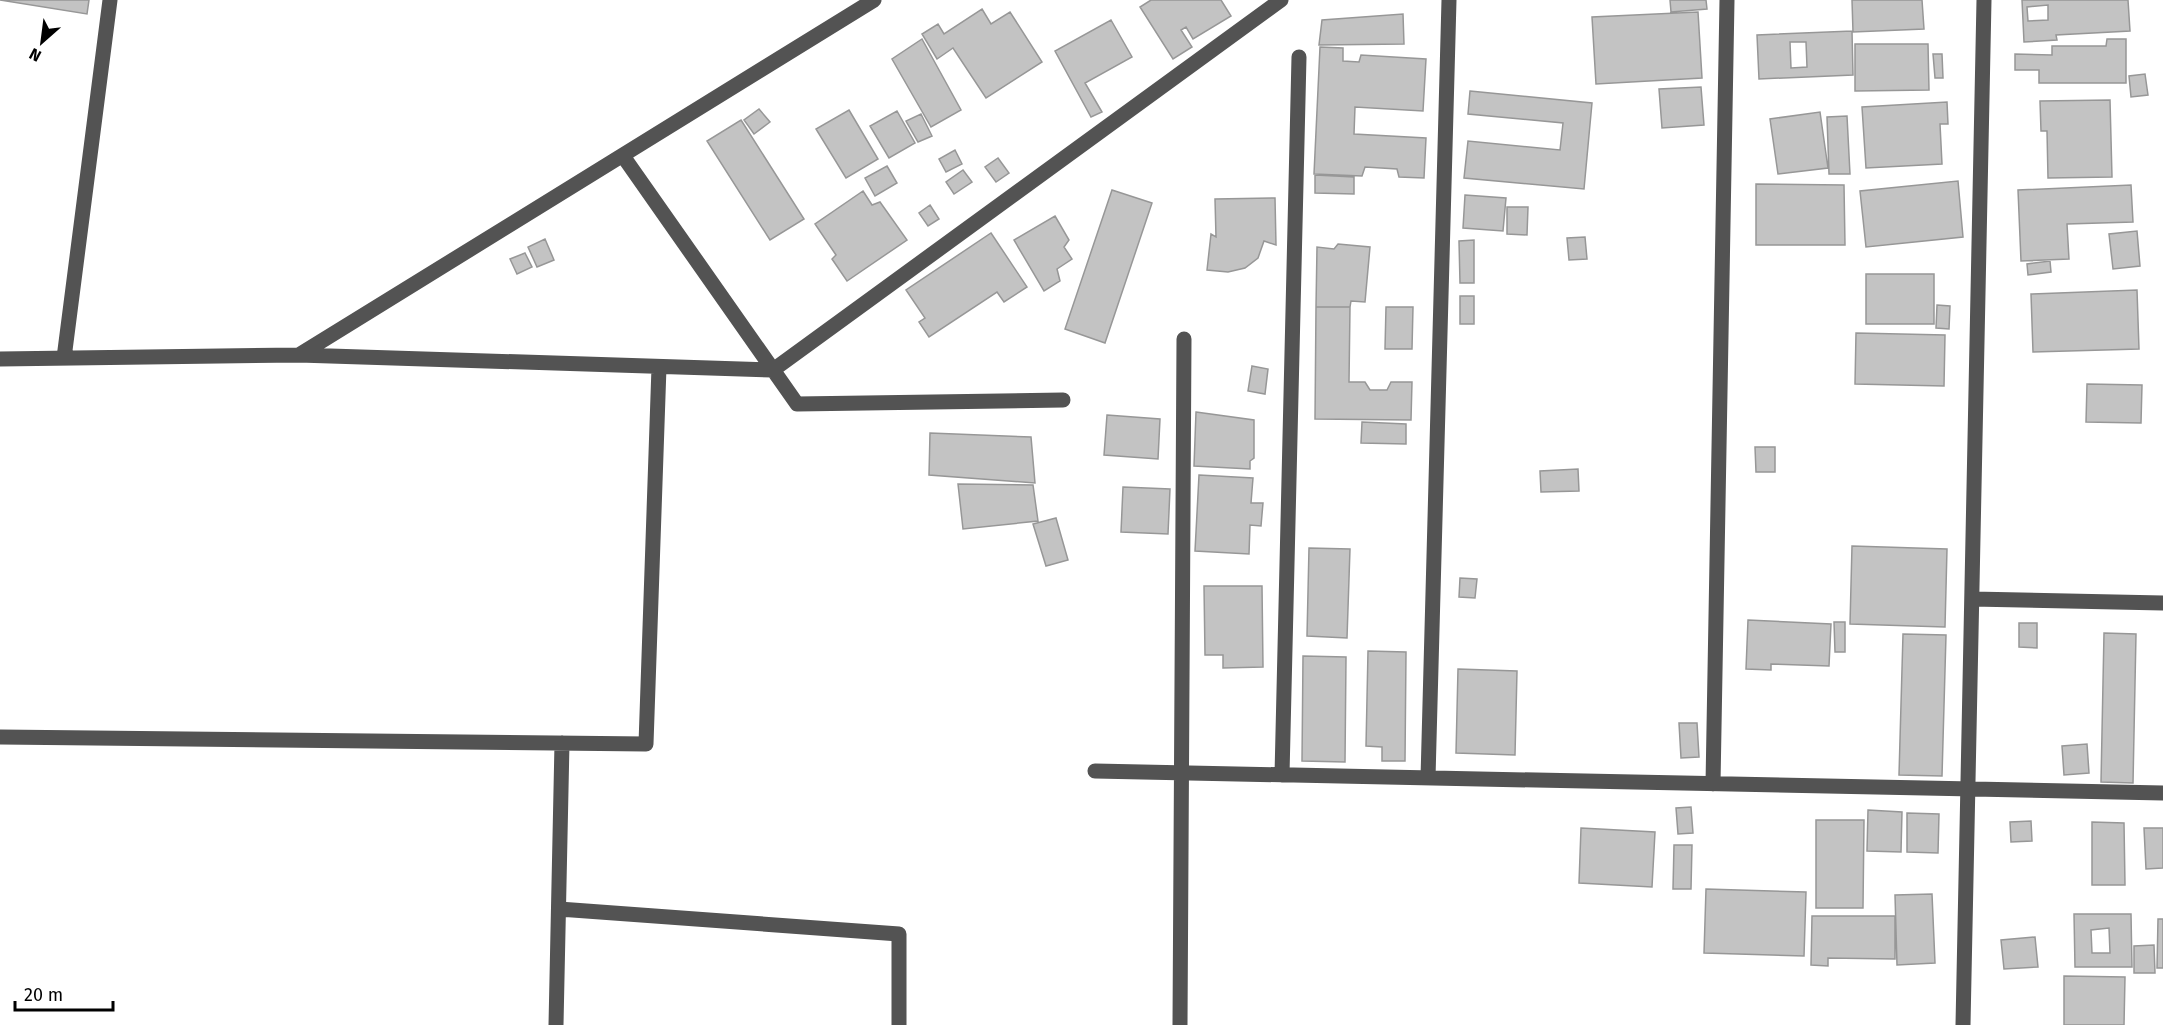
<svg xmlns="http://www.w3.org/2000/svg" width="2163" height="1025" viewBox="0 0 2163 1025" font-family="'Fira Sans',sans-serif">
  <rect width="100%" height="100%" fill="#fff"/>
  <path fill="#c3c3c3" stroke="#979797" stroke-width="1.5" fill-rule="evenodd" d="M0,0h89l-2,14z
    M1151,0h70l10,16 -38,23 -7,-12 -5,3 11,17 -19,12 -33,-52z
    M1670,0h36l1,9 -36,3z
    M1852,0h70l2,29 -71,3z
    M2022,0h106l2,31 -74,4 1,5 -33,2zM2048,5v15l-20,1 -1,-14z
    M982,9l9,15 19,-12 32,50 -56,36 -33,-50 -16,11 -15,-25 16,-10 6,10z
    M1698,12l4,66 -106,6 -4,-67z
    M1403,14l1,30 -85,1 3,-25z
    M1111,20l21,37 -47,26 17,29 -11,5 -36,-66z
    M1852,31l1,44 -94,4 -2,-44zM1790,42h16l1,25 -16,1z
    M922,39l39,71 -30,17 -39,-68z
    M2107,39h19v44h-87v-13h-24v-16l37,1v-9h54z
    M1855,44h73l1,46 -74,1z
    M1320,47l23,1v13l16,1 2,-7 65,4 -3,52 -68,-4 -1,27 72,4 -2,40 -25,-1 -2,-8 -32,-2 -3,9 -48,-2z
    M1933,54h9l1,24h-8z
    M2145,74l3,21 -17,2 -2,-21z
    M1701,87l3,38 -42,3 -3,-39z
    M1470,91l122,12 -8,86 -120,-11 4,-37 92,9 3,-27 -95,-9z
    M2110,100l2,77 -64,1 -1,-47h-6l-1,-30z
    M1947,102l1,22h-8l2,40 -76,4 -4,-61z
    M759,109l11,13 -16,12 -10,-14z
    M849,110l29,49 -32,19 -30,-49z
    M897,111l18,32 -26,15 -19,-32z
    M1820,112l8,56 -50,6 -8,-55z
    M921,114l11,22 -14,6 -12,-21z
    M1847,116l3,58h-21l-2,-57z
    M741,120l63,99 -34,21 -63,-99z
    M955,150l7,14 -16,8 -7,-13z
    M998,158l11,15 -13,9 -11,-15z
    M887,166l10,17 -22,13 -10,-18z
    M963,170l9,12 -18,12 -8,-12z
    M1315,175l39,2v17l-39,-1z
    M1958,181l5,56 -97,10 -6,-56z
    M1756,184l88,1 1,60h-89z
    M2131,185l2,37 -66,2 2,35 -48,2 -3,-71z
    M1112,190l40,13 -47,140 -40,-14z
    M863,191l9,14 8,-3 27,38 -60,41 -15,-22 4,-4 -21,-31z
    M1465,195l41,3 -3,33 -40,-3z
    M1275,198l1,47 -12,-4 -6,17 -13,10 -17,4 -21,-2 4,-36 5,3 -1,-38z
    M930,205l9,14 -11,7 -9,-13z
    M1507,207h21l-1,28 -20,-1z
    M1055,216l14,24 -5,7 8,12 -15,10 3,12 -16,10 -30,-51z
    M2137,231l3,35 -27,3 -4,-35z
    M991,233l36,54 -23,15 -7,-10 -68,45 -10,-15 6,-4 -19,-28z
    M1585,237l2,22 -18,1 -2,-22z
    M545,239l9,21 -17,7 -9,-20z
    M1474,240v43h-14l-1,-42z
    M1338,244l32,3 -5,55 -14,-1 -1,6h-34l1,-60 17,2z
    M525,253l7,14 -15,7 -7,-15z
    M2050,261l1,11 -23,3 -1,-11z
    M1866,274h68v50h-68z
    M2137,290l2,59 -106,3 -2,-58z
    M1460,296h14v28h-14z
    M1937,305l13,1 -1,23 -13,-1z
    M1316,307h34l-1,75h16l5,8h17l4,-8h21l-1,38 -96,-1z
    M1386,307h27l-1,42h-27z
    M1856,333l89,2 -1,51 -89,-2z
    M1252,366l16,3 -3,25 -17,-3z
    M2087,384l55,1 -1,38 -55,-1z
    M1196,412l58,8v38l-4,3v8l-56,-3z
    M1107,415l53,4 -2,40 -54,-4z
    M1362,422l44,2v20l-45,-1z
    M930,433l101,4 4,46 -106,-8z
    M1755,447h20v25h-19z
    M1578,469l1,22 -38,1 -1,-21z
    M1199,475l54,3 -2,25h12l-2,23 -11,-1 -1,29 -54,-3z
    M958,484l75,1 5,36 -75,8z
    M1123,487l47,2 -2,45 -47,-2z
    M1056,518l12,42 -22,6 -13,-42z
    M1852,546l95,3 -2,78 -95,-3z
    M1309,548l41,1 -3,89 -40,-2z
    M1460,578l17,1 -2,19 -16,-1z
    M1204,586h58l1,81 -40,1v-13h-18z
    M1748,620l83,4 -2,42 -58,-2v6l-25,-1z
    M1834,622h11v30h-10z
    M2019,623h18v25l-18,-1z
    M2104,633l32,1 -3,149 -32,-1z
    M1903,634l43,1 -4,141 -43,-1z
    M1368,651l38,1 -1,109h-23v-14l-16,-1z
    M1303,656l43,1 -1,105 -43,-1z
    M1458,669l59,2 -2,84 -59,-2z
    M1679,723h18l2,34 -18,1z
    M2087,744l2,29 -25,2 -2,-29z
    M1691,807l2,26 -15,1 -2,-26z
    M1868,810l34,2 -1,40 -34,-1z
    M1907,813l32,1 -1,39 -31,-1z
    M1816,820h48l-1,88h-47z
    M2031,821l1,20 -21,1 -1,-20z
    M2092,822l32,1 1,62h-33z
    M1581,828l74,4 -3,55 -73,-4z
    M2144,828h19v40l-17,1z
    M1674,845h18l-1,44h-18z
    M1706,889l100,3 -2,64 -100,-3z
    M1932,894l3,69 -38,2 -2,-70z
    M2074,914h57l1,53h-57zM2109,928l1,25h-18l-1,-23z
    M1812,916h83v43l-67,-1v8l-17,-1z
    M2158,919h5v49h-6z
    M2035,937l3,30 -34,2 -3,-29z
    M2154,945l1,28h-21v-27z
    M2064,976l61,1 -1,48h-60z"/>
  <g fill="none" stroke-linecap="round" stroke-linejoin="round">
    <path stroke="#535353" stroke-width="15" d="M623,156l174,248 266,-4
      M299,355l575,-355
      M64,358l46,-358
      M0,359l299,-4 474,15 508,-370
      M1972,599l191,4
      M0,737l646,7 13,-377
      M1095,771l1068,22
      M1282,775l17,-718
      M1428,778l21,-778
      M1713,784l14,-784
      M559,909l340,25v91
      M556,1025l6,-282
      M1180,1025l4,-686
      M1963,1025l21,-1025"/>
  </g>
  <g transform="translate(42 42) rotate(208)" stroke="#ffffff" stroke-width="4.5" paint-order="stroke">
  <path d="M0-4.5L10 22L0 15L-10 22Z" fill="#000000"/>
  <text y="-9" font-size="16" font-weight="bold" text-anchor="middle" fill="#000000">N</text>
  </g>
  <path d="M15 1001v9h98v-9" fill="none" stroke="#000000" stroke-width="3"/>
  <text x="24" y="1001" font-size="18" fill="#000000" stroke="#ffffff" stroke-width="4.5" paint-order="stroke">20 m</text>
</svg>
